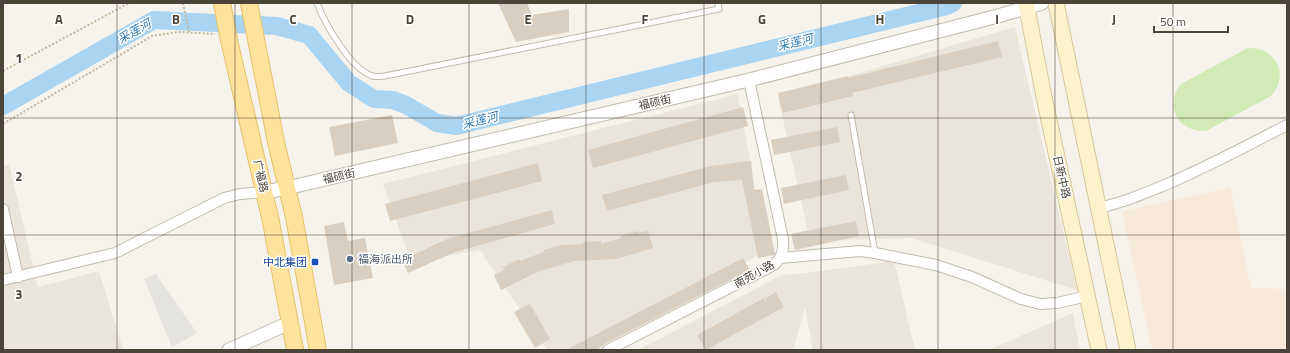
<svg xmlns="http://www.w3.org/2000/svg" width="1290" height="353" viewBox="0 0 1290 353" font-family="'Titillium Web','Noto Sans SC',sans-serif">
  <rect width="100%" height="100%" fill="#f6f3ec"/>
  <path fill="#eae5da" d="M1015,27l62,263 -166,-52 -101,3 -32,-144z
    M738,94l28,157 -178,99h-41l-67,-100 -69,12 -28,-78z
    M9,164l29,123 61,-16 24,79h-120v-183z
    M894,261l21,89h-102l-8,-43 -12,43h-155l144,-75 16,-1z
    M1073,313l7,37h-90l8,-4z"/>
  <path fill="#f7ead8" d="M1230,188l21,100 36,1v61h-135l-30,-139z"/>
  <path fill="#d2eab5" d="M1248,48c28,-1 42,27 23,48l-65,35c-27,2 -43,-25 -25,-47z"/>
  <path fill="#e5e3e0" d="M156,274l41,59 -25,14 -28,-68z"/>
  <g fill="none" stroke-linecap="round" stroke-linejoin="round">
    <path stroke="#a9d4f2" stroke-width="18" d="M3,106l151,-86 123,6 32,9 40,48 25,16 19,1 13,5 31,18 19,3 491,-120 6,-3"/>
  </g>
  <path fill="#d8cfc1" d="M498,3h29l5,12 37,-6v23l-53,10z
    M998,41l4,16 -150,36 1,3 -70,17 -5,-20 70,-17v2z
    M743,107l5,19 -155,42 -5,-18z
    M392,115l6,28 -63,13 -6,-29z
    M837,127l3,15 -66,13 -3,-15z
    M751,161l3,29 8,-1 13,65 -1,1 -16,3 -16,-78 -28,2 -107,29 -5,-16 109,-29z
    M538,163l4,18 -152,40 -5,-17z
    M846,175l3,15 -65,14 -3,-16z
    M552,210l3,14 -100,28 -47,21 -6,-13 45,-21z
    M856,221l3,15 -64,14 -4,-16z
    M344,222l4,19 17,-3 8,40 -39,7 -10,-59z
    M638,231l1,2 9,-2 5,17 -36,11 -43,2 -37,11 -36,18 -7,-15 10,-5 -1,-3 16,-8 1,2 13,-5 11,-4 -1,-2 18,-5 22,-1v-2l18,-1v3l20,-6 -1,-2z
    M743,258l7,12 -145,74 -8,6h-31z
    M776,292l8,15 -78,43 -9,-15 67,-37 2,4v-4z
    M530,304l20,35 -15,9 -21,-36z"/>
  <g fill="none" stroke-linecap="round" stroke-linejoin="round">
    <g stroke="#c2bbae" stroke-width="7">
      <path id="service" d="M317,3c8,21 33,65 55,73 4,1 9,0 13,0l334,-67 -1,-6
        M851,115l24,138"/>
    </g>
    <g stroke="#c2bbae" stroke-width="12">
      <path id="minor" d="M1098,208c24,-5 45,-14 67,-23 42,-18 82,-39 122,-60
        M3,209l15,68
        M780,258l80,-7 15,2 61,12 36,12 49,22 19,5 17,-1 31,-7
        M3,280l112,-27 109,-55 16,-4 25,-2
        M608,350l166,-85c8,-8 10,-15 9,-26l-34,-159"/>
    </g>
    <g stroke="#c2bbae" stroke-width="15">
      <path id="tertiary" d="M265,192l22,-4 462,-108 249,-64 44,-13
        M229,350l60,-27"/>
    </g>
    <g stroke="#d6c79b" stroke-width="17">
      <path id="secondary" d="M1026,3l18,94 55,253
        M1056,3l72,347"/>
    </g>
    <g stroke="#e6c16a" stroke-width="18">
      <path id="primary" d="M222,3l7,37 42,182 24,128
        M249,3l27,139 18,75 24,133"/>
    </g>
    <path stroke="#c4b79f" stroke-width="2" stroke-dasharray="2 2" stroke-linecap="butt" d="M183,3l6,29
      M3,71l126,-68
      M3,124l149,-88 26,-4 37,2"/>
    <use href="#service" stroke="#fff" stroke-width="5"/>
    <use href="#minor" stroke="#fff" stroke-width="10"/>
    <use href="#tertiary" stroke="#fff" stroke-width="13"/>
    <use href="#secondary" stroke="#fff3cd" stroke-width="15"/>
    <use href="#primary" stroke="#ffe39c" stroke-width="16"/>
  </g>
  <path fill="none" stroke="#4b4439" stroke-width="1" stroke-opacity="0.55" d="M117,3v347M235,3v347M352,3v347M469,3v347M586,3v347M704,3v347M821,3v347M938,3v347M1055,3v347M1173,3v347M3,118h1284M3,235h1284"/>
  <circle fill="#5c6f8a" stroke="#fff" stroke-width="1.5" cx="350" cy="259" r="4"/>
  <rect fill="#1a4fb4" stroke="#fff" stroke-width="1.5" x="311" y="258" width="8" height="8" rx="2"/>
  <g text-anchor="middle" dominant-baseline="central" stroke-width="3" stroke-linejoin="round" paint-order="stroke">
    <g font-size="11" fill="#4b4439" stroke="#fff">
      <text transform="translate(655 102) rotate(-13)">福硕街</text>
      <text transform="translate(261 176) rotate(77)">广福路</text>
      <text transform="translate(339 176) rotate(-13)">福硕街</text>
      <text transform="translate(1062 177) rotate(77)">日新中路</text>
      <text transform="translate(754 274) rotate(-29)">南苑小路</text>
    </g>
    <g font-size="11" fill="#4e5e75" stroke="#fff" text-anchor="start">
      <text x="358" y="259">福海派出所</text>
    </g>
    <g font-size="11" fill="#164399" stroke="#fff" text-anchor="end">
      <text x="307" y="262">中北集团</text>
    </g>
    <g font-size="12" font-style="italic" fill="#2e7ab2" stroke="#fff">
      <text transform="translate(134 31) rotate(-29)">采莲河</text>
      <text transform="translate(795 42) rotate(-14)">采莲河</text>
      <text transform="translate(480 120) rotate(-14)">采莲河</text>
    </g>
  </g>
  <g font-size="13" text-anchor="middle" font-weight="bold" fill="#4b4439" stroke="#fff" stroke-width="3" stroke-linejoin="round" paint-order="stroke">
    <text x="59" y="24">A</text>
    <text x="176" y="24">B</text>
    <text x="293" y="24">C</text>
    <text x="410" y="24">D</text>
    <text x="528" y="24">E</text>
    <text x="645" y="24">F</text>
    <text x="762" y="24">G</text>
    <text x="880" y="24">H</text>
    <text x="997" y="24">I</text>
    <text x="1114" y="24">J</text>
    <text x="19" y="63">1</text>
    <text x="19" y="181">2</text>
    <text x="19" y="299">3</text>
  </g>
  <rect width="1290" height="353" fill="none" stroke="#4b4439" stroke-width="8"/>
  <path d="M1154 26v6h74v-6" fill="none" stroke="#4b4439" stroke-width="2"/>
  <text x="1160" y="26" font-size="12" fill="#4b4439" stroke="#ffffff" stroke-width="3" paint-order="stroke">50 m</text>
</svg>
